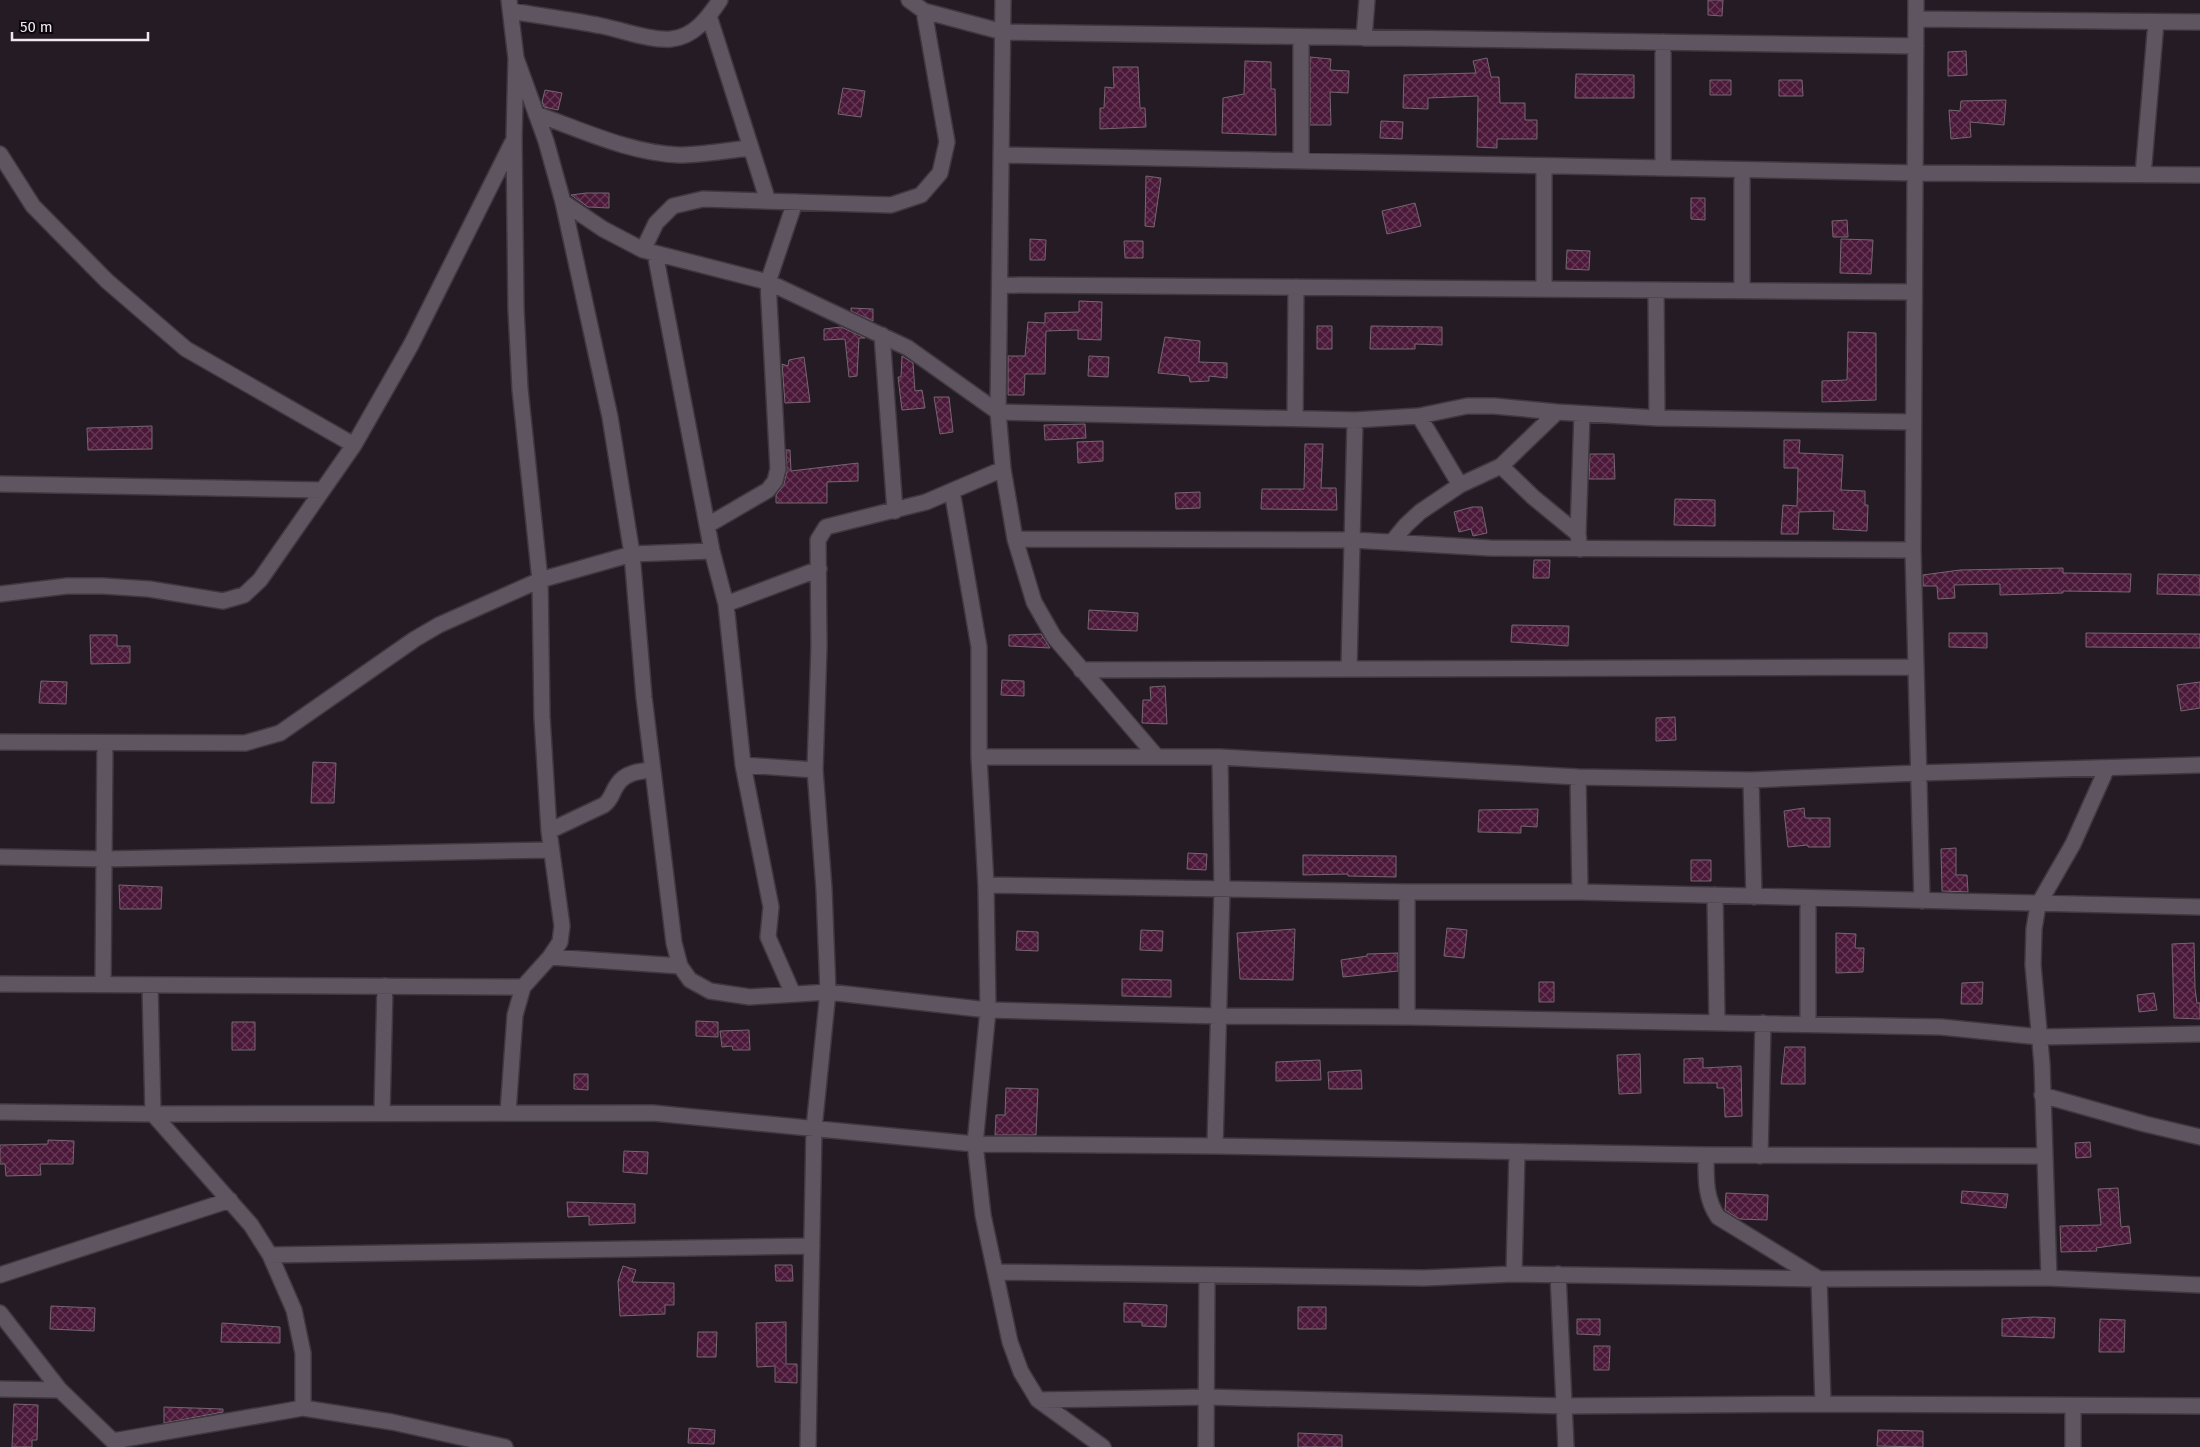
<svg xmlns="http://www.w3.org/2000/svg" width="2200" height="1447" viewBox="0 0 2200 1447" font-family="'Fira Sans',sans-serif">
  <defs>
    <pattern id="building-cross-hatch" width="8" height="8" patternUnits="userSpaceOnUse" patternTransform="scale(1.25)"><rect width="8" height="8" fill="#4b1839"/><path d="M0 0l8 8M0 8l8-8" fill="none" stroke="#653a56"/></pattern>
  </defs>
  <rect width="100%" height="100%" fill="#241b25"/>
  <path fill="url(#building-cross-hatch)" stroke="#75666f" d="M1708,0h15l-1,16 -14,-1z
    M1966,51l1,24 -19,1v-24z
    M1310,57l21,2 -1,11 19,1 -1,22 -18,-1 1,33h-21z
    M1487,58l4,19h8l1,26h25v17h12v19h-40v9l-20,-1 1,-51 -50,2v11l-25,-1 1,-33 72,-2 -3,-12z
    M1245,61l26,1v27h4l1,46 -54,-2 1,-35 21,-4z
    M1113,67h25l2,41h5l1,19 -46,2v-21h4l1,-21 9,1z
    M1576,74l58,1v23h-59z
    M1710,80h21v15h-21z
    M1779,80h23l1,16h-24z
    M843,88l22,3 -4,26 -23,-3z
    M545,90l17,3 -4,17 -14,-3 -2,-5z
    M2006,100l-2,25 -34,-3 1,15 -20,2 -2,-29 11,1 1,-10z
    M1381,121l22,1 -1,17 -22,-1z
    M1146,176l15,2 -7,49 -9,-1z
    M586,193h23v15l-21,-1 -17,-12z
    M1691,198h14v22l-14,-1z
    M1415,203l6,23 -34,8 -5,-23z
    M1847,220l1,17h-15l-1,-16z
    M1030,239l16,1 -1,20h-15z
    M1841,239l32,1 -2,34 -31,-1z
    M1124,241h19v17h-18z
    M1567,250l23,1 -1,19 -23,-1z
    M1079,301l23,1 -1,38 -23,-1v-9l-32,1 -1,43h-20l-1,21h-16v-39h17l3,-34 17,1v-10l34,-1z
    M851,308l22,1v12l-22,-10z
    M1317,326h15v23h-15z
    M1371,326l71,1v18l-27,-1v5h-45z
    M841,327l24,11h-6l-2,38 -8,1 -4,-38 -21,1v-11z
    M1848,332l28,1v67l-54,2v-21l25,-1z
    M1165,337l35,4 -1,21 28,1v15l-18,-2v5l-19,1 -1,-6 -31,-3z
    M902,356l11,7 2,28 7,-1 3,18 -23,2 -4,-33h3z
    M1089,356l20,1 -1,20 -20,-1z
    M804,357l6,45 -25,1 -3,-39 6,2 1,-6z
    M934,397h15l4,35 -13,2z
    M1085,424l1,14 -41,2 -1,-15z
    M152,426v23l-64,1 -1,-22z
    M1784,440h16l-1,13 44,2 -2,35 24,1v14h3l-1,26 -34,-2 1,-18 -35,1 -1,22h-17l2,-29 14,1 1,-38h-14z
    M1103,441v20l-25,2 -1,-21z
    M1305,444h18l-2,44h15l1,22 -76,-1 1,-20h42z
    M786,450h4l1,21 67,-8v18l-31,1v21h-51v-8l8,-11 3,-13z
    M1590,454h24l1,25h-26z
    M1200,492v16l-24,1 -1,-16z
    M1675,499l40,1v26l-41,-1z
    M1472,507h10l5,26 -14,3 -2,-7 -12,3 -5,-20z
    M1534,560h16l-1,18h-16z
    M2063,568v5l68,1 -1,18 -67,-1v2l-63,2v-11l-46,1 1,13 -17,1 -1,-13h-14v-11l37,-5z
    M2158,574l42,1v20l-43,-1z
    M1089,610l49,3 -1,18 -49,-2z
    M1512,625l57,1 -1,20 -57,-4z
    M1949,633h38v15l-38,-1z
    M2086,633l114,1v14l-114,-1z
    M1041,634l9,14 -41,-2v-11z
    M90,635h27v11h13v17l-39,1z
    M1002,680l22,1v15l-23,-1z
    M41,681l26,1 -1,22 -27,-1z
    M2200,682v26l-19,3 -4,-26z
    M1165,686l2,38 -25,-1 1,-23h8l-1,-13z
    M1675,717l1,23 -20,1v-23z
    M313,762l23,1 -2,40h-23z
    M1804,808l1,10h25v29h-22v-2l-20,2 -4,-36z
    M1538,809l-1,18 -16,-1v7l-43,-1 1,-22z
    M1956,848v27h11l1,17 -26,-1 -1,-42z
    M1188,853l19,1 -1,16 -19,-1z
    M1303,855l93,1v21l-48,-1v-2l-45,1z
    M1691,860h20v21h-20z
    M119,885l43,2 -1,22h-41z
    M1447,928l20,2 -3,28 -20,-2z
    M1295,929l-2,51 -53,-1 -3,-46z
    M1141,930l22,1 -1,20 -22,-1z
    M1017,931l21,1v19l-22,-1z
    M1836,933l20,1 -1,14h9l-1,24 -27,1z
    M2194,943l1,46 2,14h3v16l-26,-1 -2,-74z
    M1398,953v18l-55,6 -2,-17 26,-4v-2z
    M1122,979l49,1v17l-49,-1z
    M1539,982h15v20h-15z
    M1983,982l-1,22h-21l1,-21z
    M2154,993l3,17 -18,2 -2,-17z
    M696,1021l22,1v15l-22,-1z
    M232,1022h23v28h-23z
    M749,1030l1,20h-17l-1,-4 -10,1 -2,-16z
    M1785,1047h20v37h-24z
    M1640,1054l1,39 -22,1 -2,-39z
    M1703,1058v10l38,-2 1,50 -17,1 -1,-29h-7v-5h-33v-24z
    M1320,1060l1,20 -45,1v-19z
    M1361,1070l1,19h-33l-1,-17z
    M574,1074h14v16l-14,-1z
    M1006,1088l32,1 -2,46h-41l1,-20h9z
    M48,1140l26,1 -1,23h-33l1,11 -35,1 -1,-12h-5v-19l48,-1z
    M2090,1142l1,15 -15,1 -1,-15z
    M624,1151l24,1 -1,22 -24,-2z
    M2118,1188l3,39 8,-1 2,17 -35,5 1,3 -36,1 -1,-26 41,-1 -3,-36z
    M1962,1191l46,3 -2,14 -45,-5z
    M1726,1193l42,2 -1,25 -28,-1 -14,-9z
    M567,1202l68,2v19l-46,2v-9l-21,1z
    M775,1265h17l1,16h-17z
    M623,1266l13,4 -4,12 42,1v22h-9v9l-45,2 -2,-35z
    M1124,1303l43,2 -1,22 -24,-1v-4h-18z
    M51,1306l44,2 -1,23 -44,-2z
    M1298,1307h28v22h-28z
    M2034,1317l21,1 -1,20 -52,-2v-17z
    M1577,1319h23v16l-23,-1z
    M2100,1319l25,1 -1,32h-25z
    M786,1322v42h11v19l-22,-1v-16l-18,1 -1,-44z
    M222,1323l58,4v16l-59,-1z
    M698,1332h19l-1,25h-19z
    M1594,1346h16l-1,24h-15z
    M14,1404l24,1 -1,35h-5v7h-20z
    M164,1407l59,2v3l-59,11z
    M689,1428l26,2 -1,14 -26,-1z
    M1878,1430l45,1v16l-46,-1z
    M1298,1433l44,2v12h-44z"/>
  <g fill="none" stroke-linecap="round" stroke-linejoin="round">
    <g stroke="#3f3840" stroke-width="18">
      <path id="street" d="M909,0l15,11 79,21 913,14
        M1003,0l-5,412 5,57 12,70 19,63 20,35 103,120
        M1916,0l-3,550 9,351
        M511,11c30,5 61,9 91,15 20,4 49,15 69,13 23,-2 37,-21 49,-39
        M709,16l59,185
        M1916,19l284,3
        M1301,37v124
        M1364,38l3,-38
        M1663,42v126
        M516,58l30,83 17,61 47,215 22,137 12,143 30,246 6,23 10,14 20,11 40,6 78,-5 160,18 231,6 188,1 534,10 99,10 160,-3
        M536,114c46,16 93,39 143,41 23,0 49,-5 72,-7
        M0,154l33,52 74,75 79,68 168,96
        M1001,155l914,18 285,2
        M1544,166v123
        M1742,170v121
        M2143,175l13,-153
        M563,202l40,27 40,21 125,32 140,66 90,64 357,8 64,-4 48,-10h27l63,6 100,6 256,4
        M643,250l13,-27 17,-17 30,-7 188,6 30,-10 19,-22 7,-31 -23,-131
        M655,253l57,298 14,53 17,161 28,142 -3,30 25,57
        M1000,285l914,7
        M1656,290l1,128
        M882,335l13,176
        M1419,416l41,69
        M1295,419l1,-132
        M1501,466l32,31 45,37
        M0,484l322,6
        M952,491l27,156v110l7,128 2,125 -13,134 8,71 27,127 11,30 17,28 65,47
        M708,525l60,-35 7,-9 3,-12 -10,-187 27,-80
        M1015,539l338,1 137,8 423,2
        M1392,542l14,-17 14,-13 40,-27 41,-19 56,-54
        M1580,549l-2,-15 4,-120
        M0,594l67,-8h36l46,3 74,12 21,-6 16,-15 94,-135 57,-100 101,-202
        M726,604l93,-35
        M1349,668l6,-248
        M1081,670l834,-3
        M0,742l245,1 35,-10 135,-94 24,-14 101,-45 92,-26 80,-3
        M979,757h241l358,20 173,3 166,-7 283,-8
        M743,765l72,5
        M2107,768l-34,76 -35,61 -4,24 -1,36 9,99 7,214 151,7
        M1578,777l2,115
        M1751,780l3,117
        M549,831l55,-26c8,-6 8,-13 13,-20 8,-13 23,-14 36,-15
        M0,857l104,2 447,-9
        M986,885l421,7h173l620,15
        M1715,895l2,127
        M1808,898v126
        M550,957l130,9
        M0,984l523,3
        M103,984l2,-241
        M150,986l3,128 98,111 19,30 24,55 9,43v55l89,14 113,25
        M1407,1017v-125
        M2042,1095l103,29 55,13
        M0,1112l153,2 500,-1 322,31 240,2 7,-257 -2,-132
        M508,1112l7,-97 8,-28 27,-30 10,-15 2,-16 -13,-95 -7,-114 -2,-137 -20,-191 -4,-80 -2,-170 2,-81 -7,-58
        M382,1113l3,-127
        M1215,1146l491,9 339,1
        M1706,1155c0,23 -1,43 12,62l101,62 4,125 377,2
        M1760,1156l3,-133
        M270,1255l542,-9
        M995,1272l429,6 90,-4 305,5 230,-1
        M1514,1274l3,-122
        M1558,1274l8,173
        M0,1275l230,-75
        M0,1313l60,77 59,57
        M0,1389l60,1
        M1038,1400l169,-3 358,9 258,-2
        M2073,1406v41
        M113,1441l190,-33
        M808,1447l6,-319 14,-136 -4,-103 -9,-119 4,-124 -1,-106 8,-13 100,-25 77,-33
        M1206,1447l1,-172"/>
    </g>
    <use href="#street" stroke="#5f5560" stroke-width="15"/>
  </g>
  <path d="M12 32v8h136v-8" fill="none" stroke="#efe8ef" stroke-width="2.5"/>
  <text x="20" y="32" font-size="15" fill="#efe8ef" stroke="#0b070c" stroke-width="4" paint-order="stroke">50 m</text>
</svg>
